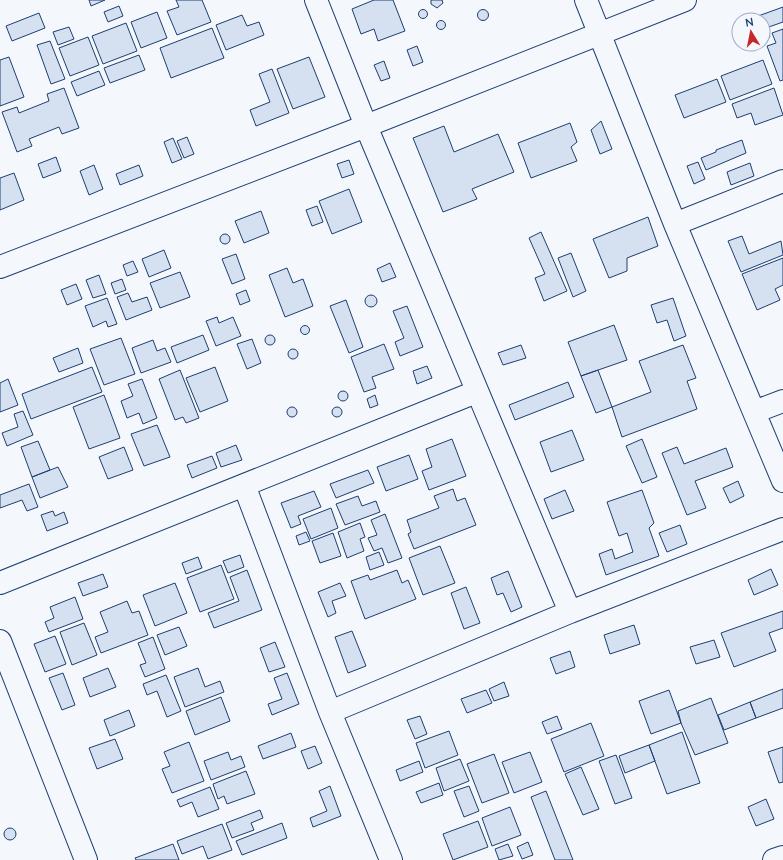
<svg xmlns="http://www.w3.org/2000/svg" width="783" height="860" viewBox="0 0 783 860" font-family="'Nunito Sans',sans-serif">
  <rect width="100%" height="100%" fill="#f4f7fb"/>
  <path fill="#d5e0f0" stroke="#1d3f73" d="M89,0h16l-14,6z
    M176,0h26l9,22 -34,13 -10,-24 12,-4z
    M374,0h19l12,31 -27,10 -4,-12 -13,5 -9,-25z
    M431,0h11l1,3 -6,5 -6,-4z
    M119,6l4,10 -15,6 -4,-10z
    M783,7v15l-17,6 4,9 -7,3v-20l-13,-1z
    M477.5 15a5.5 5.5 0 1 1 11 0a5.5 5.5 0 1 1-11 0Z
    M418.5 14a4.5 4.5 0 1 1 9 0a4.5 4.5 0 1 1-9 0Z
    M157,12l10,26 -26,10 -10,-26z
    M39,13l6,15 -33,13 -6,-15z
    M242,15l5,11 12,-4 5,13 -38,15 -10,-25z
    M436.5 25a4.5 4.5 0 1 1 9 0a4.5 4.5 0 1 1-9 0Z
    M126,23l11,28 -34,13 -11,-28z
    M69,27l5,12 -16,6 -5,-13z
    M212,28l12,30 -53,20 -11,-30z
    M783,29v51l-3,1 -13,-35 9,-3 -4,-10z
    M88,37l11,28 -29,11 -11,-28z
    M50,41l15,38 -14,5 -14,-39z
    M417,46l6,16 -10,4 -6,-16z
    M139,55l6,15 -35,13 -6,-15z
    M9,57l15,40 -24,9v-46z
    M309,57l16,40 -32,12 -16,-40z
    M763,60l9,24 -42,16 -9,-24z
    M384,61l6,17 -9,3 -7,-16z
    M272,69l17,44 -33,13 -6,-16 20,-8 -11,-28z
    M99,71l6,14 -28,11 -6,-14z
    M717,79l9,23 -42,16 -9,-23z
    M64,88l15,40 -17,6 -3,-7 -30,12 3,7 -15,6 -15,-40 15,-5 2,6 30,-12 -2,-7z
    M774,88l9,27 -28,10 -4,-12 -14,5 -5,-14z
    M601,121l11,28 -12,5 -9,-24z
    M570,123l7,19 -6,5 6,14 -46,17 -13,-35z
    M444,126l10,26 44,-18 16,38 -42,17 5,10 -34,13 -30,-74z
    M187,137l7,17 -10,4 -7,-17z
    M173,138l9,21 -10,4 -8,-21z
    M742,140l4,13 -40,17 -5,-12 15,-6v-2z
    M56,157l5,14 -18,7 -5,-14z
    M349,160l5,14 -12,4 -5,-14z
    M698,162l7,17 -11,5 -7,-18z
    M750,163l4,13 -23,9 -4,-13z
    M94,165l9,24 -14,6 -9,-24z
    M139,165l4,11 -23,9 -4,-11z
    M14,173l10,27 -24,10v-32z
    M349,189l13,33 -30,12 -13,-33z
    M317,206l6,16 -11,4 -6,-16z
    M261,211l8,22 -25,10 -9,-22z
    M648,217l10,29 -31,12v13l-18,7 -16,-39z
    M541,232l26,59 -23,10 -9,-23 10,-4 -16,-36z
    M220 239a5 5 0 1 1 10 0a5 5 0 1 1-10 0Z
    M742,236l7,18 32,-13 2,14 -42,17 -13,-31z
    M164,250l7,18 -22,9 -7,-18z
    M571,253l15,38 -13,6 -15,-39z
    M236,254l9,25 -13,5 -10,-25z
    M783,258v27l-8,4 5,11 -23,10 -15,-36z
    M133,261l5,11 -11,4 -4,-11z
    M390,263l6,14 -14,5 -5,-13z
    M287,268l6,15 10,-4 10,27 -28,11 -16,-42z
    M180,272l10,25 -30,11 -10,-25z
    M99,275l7,19 -13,4 -7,-18z
    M122,279l4,11 -11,4 -4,-11z
    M76,284l6,15 -15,6 -6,-15z
    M246,290l4,11 -10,4 -4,-11z
    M128,293l4,9 15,-5 5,13 -26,10 -9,-23z
    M365 301a6 6 0 1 1 12 0a6 6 0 1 1-12 0Z
    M107,298l10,26 -9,3 -2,-6 -13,6 -8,-21z
    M673,298l13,38 -12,5 -7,-21 -10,3 -6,-18z
    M346,300l17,47 -14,6 -19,-47z
    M407,306l16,41 -23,9 -5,-14 9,-4 -11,-27z
    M217,317l2,6 14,-6 8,19 -25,10 -10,-25z
    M614,325l13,35 -46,16 -13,-34z
    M300.5 330a4.5 4.5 0 1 1 9 0a4.5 4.5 0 1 1-9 0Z
    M265 340a5 5 0 1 1 10 0a5 5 0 1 1-10 0Z
    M203,335l6,15 -32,13 -6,-16z
    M121,338l14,36 -31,11 -14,-36z
    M252,339l9,24 -14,6 -10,-25z
    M153,340l4,11 8,-3 6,14 -30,11 -9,-25z
    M384,344l10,25 -22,8 4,11 -12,4 -13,-35z
    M521,345l5,13 -23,7 -5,-12z
    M683,345l13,33 -9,3 10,28 -75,28 -10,-30 39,-15 -12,-31z
    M78,348l5,15 -24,9 -6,-14z
    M288 354a5 5 0 1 1 10 0a5 5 0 1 1-10 0Z
    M427,366l5,12 -15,6 -4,-13z
    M92,367l10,25 -71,27 -9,-25z
    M215,367l13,34 -28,11 -14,-34z
    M180,370l19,48 -13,5 -3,-6 -8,3 -16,-41z
    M598,370l14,37 -16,6 -15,-37z
    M8,379l10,26 -18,7v-29z
    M142,379l15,39 -14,6 -4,-11 -12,5 -6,-17 12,-5 -5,-12z
    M568,382l6,15 -59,23 -6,-15z
    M338 396a5 5 0 1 1 10 0a5 5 0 1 1-10 0Z
    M104,395l16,43 -31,11 -16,-42z
    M375,395l3,10 -8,3 -3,-9z
    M287 412a5 5 0 1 1 10 0a5 5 0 1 1-10 0Z
    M332 412a5 5 0 1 1 10 0a5 5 0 1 1-10 0Z
    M23,411l10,24 -26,11 -5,-13 16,-6 -4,-13z
    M157,425l13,32 -26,9 -13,-32z
    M572,430l12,30 -33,12 -11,-30z
    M452,439l14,37 -37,14 -7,-19 10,-4 -6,-18z
    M642,439l15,38 -15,6 -16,-37z
    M38,441l12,29 -18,7 -11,-30z
    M236,445l6,15 -21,7 -5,-14z
    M124,447l9,23 -25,9 -9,-22z
    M677,447l7,17 42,-16 7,19 -38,14 11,27 -19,7 -25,-62z
    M409,455l9,24 -32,12 -9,-24z
    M212,456l5,12 -25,10 -5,-13z
    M58,467l10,20 -28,11 -8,-21z
    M368,470l6,13 -38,15 -6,-14z
    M738,481l6,15 -14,7 -7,-15z
    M29,484l9,23 -11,4 -5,-11 -22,8v-13z
    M453,489l4,12 8,-3 11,27 -62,24 -6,-15 3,-2 -4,-12 32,-12 -5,-12z
    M565,490l9,21 -22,8 -8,-20z
    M642,490l12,33 -5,5 10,28 -53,19 -7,-21 13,-5 3,10 18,-7 -6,-19 -8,3 -12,-34z
    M314,491l7,16 -23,9 3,8 -10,4 -10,-25z
    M358,496l4,10 14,-5 4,11 -35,13 -9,-21z
    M331,508l7,20 -27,11 -8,-20z
    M53,511l2,5 9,-4 4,11 -21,8 -6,-16z
    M385,514l17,44 -14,5 -6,-15 -8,3 -6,-13 9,-3 -6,-15z
    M360,523l5,14 -5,2 4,12 -17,7 -9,-26z
    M680,525l7,19 -20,8 -8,-19z
    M306,532l4,9 -11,4 -3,-9z
    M333,533l8,23 -21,7 -8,-22z
    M440,546l15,37 -32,12 -14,-37z
    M379,552l5,13 -14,5 -4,-13z
    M240,555l4,12 -16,6 -5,-12z
    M198,557l4,11 -16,6 -4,-11z
    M221,565l13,34 -34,13 -13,-34z
    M771,569l7,16 -24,10 -6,-15z
    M247,570l15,40 -48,18 -6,-15 31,-12 -9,-24z
    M397,570l5,13 6,-3 8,19 -51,20 -14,-38 17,-6 2,5z
    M508,571l14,36 -11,5 -8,-19 -6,2 -6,-17z
    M103,574l5,13 -25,9 -5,-13z
    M175,583l12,30 -32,13 -12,-31z
    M340,583l6,13 -14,5 4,12 -8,4 -10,-25z
    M466,587l14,36 -16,6 -13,-36z
    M75,597l8,22 -34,13 -4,-10 9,-4 -4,-11z
    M127,601l5,12 7,-2 9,24 -47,18 -6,-16 13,-5 -8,-20z
    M783,611v17l-14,5 7,18 -42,16 -13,-34z
    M84,623l13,32 -25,10 -12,-33z
    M634,625l6,19 -30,10 -6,-19z
    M179,627l8,19 -22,9 -8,-20z
    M352,631l14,35 -18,7 -13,-36z
    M55,636l11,28 -21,8 -11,-28z
    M153,637l12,32 -20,8 -5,-12 6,-2 -8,-20z
    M714,640l6,17 -24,7 -6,-17z
    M275,642l10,25 -16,5 -9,-24z
    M570,651l5,16 -19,7 -6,-16z
    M108,668l8,19 -26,10 -7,-19z
    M198,668l7,19 15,-6 4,11 -39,15 -11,-30z
    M63,673l12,32 -13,5 -13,-32z
    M287,673l12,31 -27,11 -4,-11 14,-5 -8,-21z
    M166,675l15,36 -14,6 -10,-26 -10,4 -4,-11z
    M504,682l5,14 -15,5 -5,-12z
    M783,689v19l-27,10 -6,-16z
    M486,690l6,13 -25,10 -6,-14z
    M669,690l12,33 -30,11 -12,-33z
    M221,697l9,24 -35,14 -9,-24z
    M711,698l17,45 -33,12 -14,-32 -3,-12z
    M750,702l6,16 -32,12 -6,-15z
    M129,710l6,16 -25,10 -6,-16z
    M420,716l7,18 -12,5 -8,-19z
    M557,716l5,13 -15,5 -5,-12z
    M591,723l13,33 -40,16 -13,-33z
    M449,731l9,24 -33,13 -9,-25z
    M682,732l18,51 -33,11 -18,-49z
    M291,733l5,14 -33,12 -5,-13z
    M115,739l8,20 -26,10 -8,-21z
    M189,742l15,39 -32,12 -10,-24 8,-3 -6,-14z
    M649,745l6,16 -30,12 -6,-17z
    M315,746l7,17 -14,6 -7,-18z
    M783,747v35l-4,1 -11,-31z
    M228,752l3,8 10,-4 4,11 -34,13 -7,-19z
    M530,752l12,30 -28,11 -12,-31z
    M494,754l15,39 -27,10 -15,-39z
    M616,755l16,43 -17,6 -16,-43z
    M460,759l9,22 -25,10 -8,-23z
    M419,761l4,11 -23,9 -4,-11z
    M581,767l18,42 -16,6 -18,-41z
    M246,771l9,23 -28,10 -3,-8 -6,3 -5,-15z
    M439,783l4,12 -22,8 -5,-11z
    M330,786l11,30 -28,11 -3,-9 17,-7 -8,-20z
    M469,786l10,25 -15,6 -10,-26z
    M210,787l9,22 -21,8 -6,-15 -12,5 -3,-7z
    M546,791l27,69h-18l-24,-63z
    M766,799l8,20 -18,7 -8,-19z
    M510,807l11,28 -29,11 -10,-28z
    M260,810l3,8 -12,5 3,7 -22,8 -6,-15z
    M478,821l10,26 -35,13 -10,-26z
    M282,823l5,15 -45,17 -6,-14z
    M222,824l10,26 -24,9 -5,-13 -21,8 -5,-13z
    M4 834a6 6 0 1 1 12 0a6 6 0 1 1-12 0Z
    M528,842l5,13 -11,4 -5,-12z
    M173,844l6,16h-43l-1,-2z
    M508,844l5,12 -14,4 -4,-11z"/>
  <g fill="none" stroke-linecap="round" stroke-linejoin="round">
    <g stroke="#1d3f73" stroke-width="24">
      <path id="minor" d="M316,0l50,126 204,486
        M586,0l89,224 108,257
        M675,224l108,-43
        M0,267l366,-141 319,-126
        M754,412l29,-11
        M244,485l86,227 61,148
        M0,583l476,-191
        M0,641l86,219
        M330,712l240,-100 213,-83
        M774,860l9,-3"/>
    </g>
    <use href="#minor" stroke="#f4f7fb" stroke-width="22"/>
  </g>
  <g transform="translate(751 32) rotate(350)"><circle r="19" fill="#f4f7fb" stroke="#9eadc5"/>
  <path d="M0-3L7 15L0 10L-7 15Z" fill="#c62828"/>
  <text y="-6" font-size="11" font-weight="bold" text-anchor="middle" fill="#1d3f73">N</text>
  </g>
</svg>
